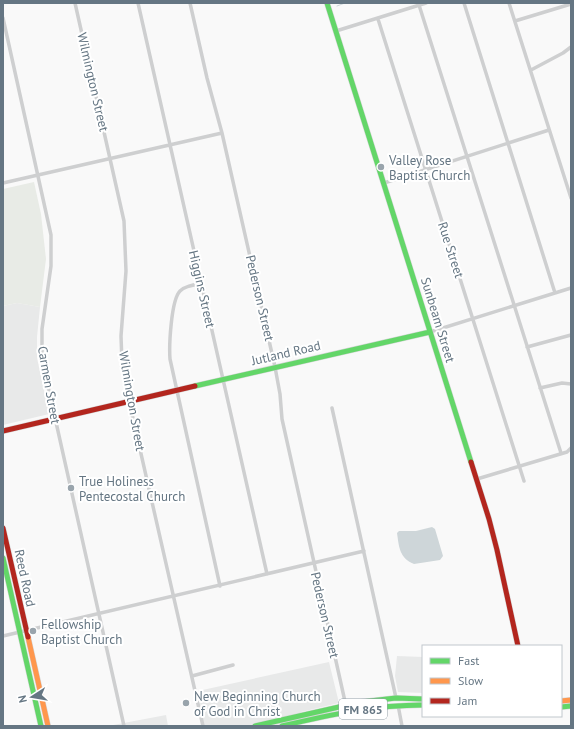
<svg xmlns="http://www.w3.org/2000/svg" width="574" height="729" viewBox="0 0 574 729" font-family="'PT Sans',sans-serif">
  <rect width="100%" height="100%" fill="#f9f9f9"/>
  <path fill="#e8e9e9" d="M17,303l23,4 -3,30v21l12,56 -46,11v-119z
    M397,656l26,1v36l-25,-1 -3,-16z
    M329,662l10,41 -38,9 1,14h-98l-6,-35z
    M166,715l2,11h-60z"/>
  <path fill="#e8ebe6" d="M34,182l7,32 5,45 -6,48 -23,-4 -14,3v-117z"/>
  <path fill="#ced6d9" d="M432,527l3,2 8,27 -3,4 -26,4c-15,-6 -15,-18 -17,-31l2,-2h17z"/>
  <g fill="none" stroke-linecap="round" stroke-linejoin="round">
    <path stroke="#ced6d9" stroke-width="1" d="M337,6l8,-3"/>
    <g stroke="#d5d6d7" stroke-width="6">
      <path id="fast" d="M327,3l144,459
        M195,386l235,-54
        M3,558l38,168
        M561,707l10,-1
        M255,726l106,-24 35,-4 27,1
        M282,726c47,-11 93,-21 141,-21"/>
    </g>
    <g stroke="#d5d6d7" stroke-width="6">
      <path id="slow" d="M28,637l20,89
        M561,701l10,-1"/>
    </g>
    <g stroke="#d5d6d7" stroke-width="6">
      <path id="jam" d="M3,431l192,-45
        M471,462l18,57 8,31 21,96
        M3,528l25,109"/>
    </g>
    <path stroke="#cecfd0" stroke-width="3.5" d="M75,3l49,218 2,50 -5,65 1,27 7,38 74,325
      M138,3l129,571
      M190,3l17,75 15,55 53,234 5,27 2,25 64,287
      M464,3l91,290
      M509,3l62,195
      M419,5l142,448
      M3,18l48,217v31l-9,63v24l5,29 77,344
      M378,19l146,462
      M515,21l56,-17
      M336,31l90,-28
      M531,70l32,-17 8,-6
      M3,183l219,-50
      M384,183l165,-53
      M200,284c-7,1 -15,2 -20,7 -9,9 -11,55 -10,68l50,227
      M430,332l141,-44
      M527,347l44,-12
      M540,388l22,-5 9,1
      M332,408l64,290
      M477,479l90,-27 4,-4
      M3,636l361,-85
      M192,676l41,-11
      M398,705l4,21"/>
    <use href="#fast" stroke="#63d668" stroke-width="5"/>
    <use href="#slow" stroke="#ff974d" stroke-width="5"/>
    <use href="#jam" stroke="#b3261e" stroke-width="5"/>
  </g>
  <g fill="#99a4ac" stroke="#fff" stroke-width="1.5">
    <circle cx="381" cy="167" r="4"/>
    <circle cx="71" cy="488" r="4"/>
    <circle cx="33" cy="631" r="4"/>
    <circle cx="186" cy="703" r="4"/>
  </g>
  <g text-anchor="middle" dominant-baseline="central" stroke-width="4" stroke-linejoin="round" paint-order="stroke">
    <rect fill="#fff" stroke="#939fa8" stroke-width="1" x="339" y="699" width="48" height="20" rx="3"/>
    <g font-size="12" font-weight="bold" fill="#657683">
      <text x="363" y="709">FM 865</text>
    </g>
    <g font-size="13" fill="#657683" stroke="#fff">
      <text transform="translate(93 82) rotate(77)">Wilmington Street</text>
      <text transform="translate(451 250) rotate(72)">Rue Street</text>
      <text transform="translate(202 289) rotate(77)">Higgins Street</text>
      <text transform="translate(260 298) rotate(77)">Pederson Street</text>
      <text transform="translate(438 320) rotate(73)">Sunbeam Street</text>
      <text transform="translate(286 353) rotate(-13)">Jutland Road</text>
      <text transform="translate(49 385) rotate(80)">Carmen Street</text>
      <text transform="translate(132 401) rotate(80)">Wilmington Street</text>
      <text transform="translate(25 578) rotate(78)">Reed Road</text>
      <text transform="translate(325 615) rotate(77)">Pederson Street</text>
    </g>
    <g font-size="13" fill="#657683" stroke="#fff" text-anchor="start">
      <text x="389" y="160">Valley Rose<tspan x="389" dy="15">Baptist Church</tspan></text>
      <text x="79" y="481">True Holiness<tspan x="79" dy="15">Pentecostal Church</tspan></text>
      <text x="41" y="624">Fellowship<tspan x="41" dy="15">Baptist Church</tspan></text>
      <text x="194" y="696">New Beginning Church<tspan x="194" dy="15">of God in Christ</tspan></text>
    </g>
  </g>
  <rect width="574" height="729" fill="none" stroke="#657683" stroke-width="8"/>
  <rect x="422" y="645" width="140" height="72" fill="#ffffff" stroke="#c1c8cd"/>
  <rect x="430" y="658" width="20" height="6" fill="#63d668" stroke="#c1c8cd"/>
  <text x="458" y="665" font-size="12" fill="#657683">Fast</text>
  <rect x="430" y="678" width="20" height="6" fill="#ff974d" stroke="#c1c8cd"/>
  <text x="458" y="685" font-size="12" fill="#657683">Slow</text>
  <rect x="430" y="698" width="20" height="6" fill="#b3261e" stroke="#c1c8cd"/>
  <text x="458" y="705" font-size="12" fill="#657683">Jam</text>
  <g transform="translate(32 697) rotate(258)" stroke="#ffffff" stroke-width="3" paint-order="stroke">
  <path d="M0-3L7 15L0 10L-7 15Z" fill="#657683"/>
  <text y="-6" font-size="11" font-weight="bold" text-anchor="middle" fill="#657683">N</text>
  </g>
</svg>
